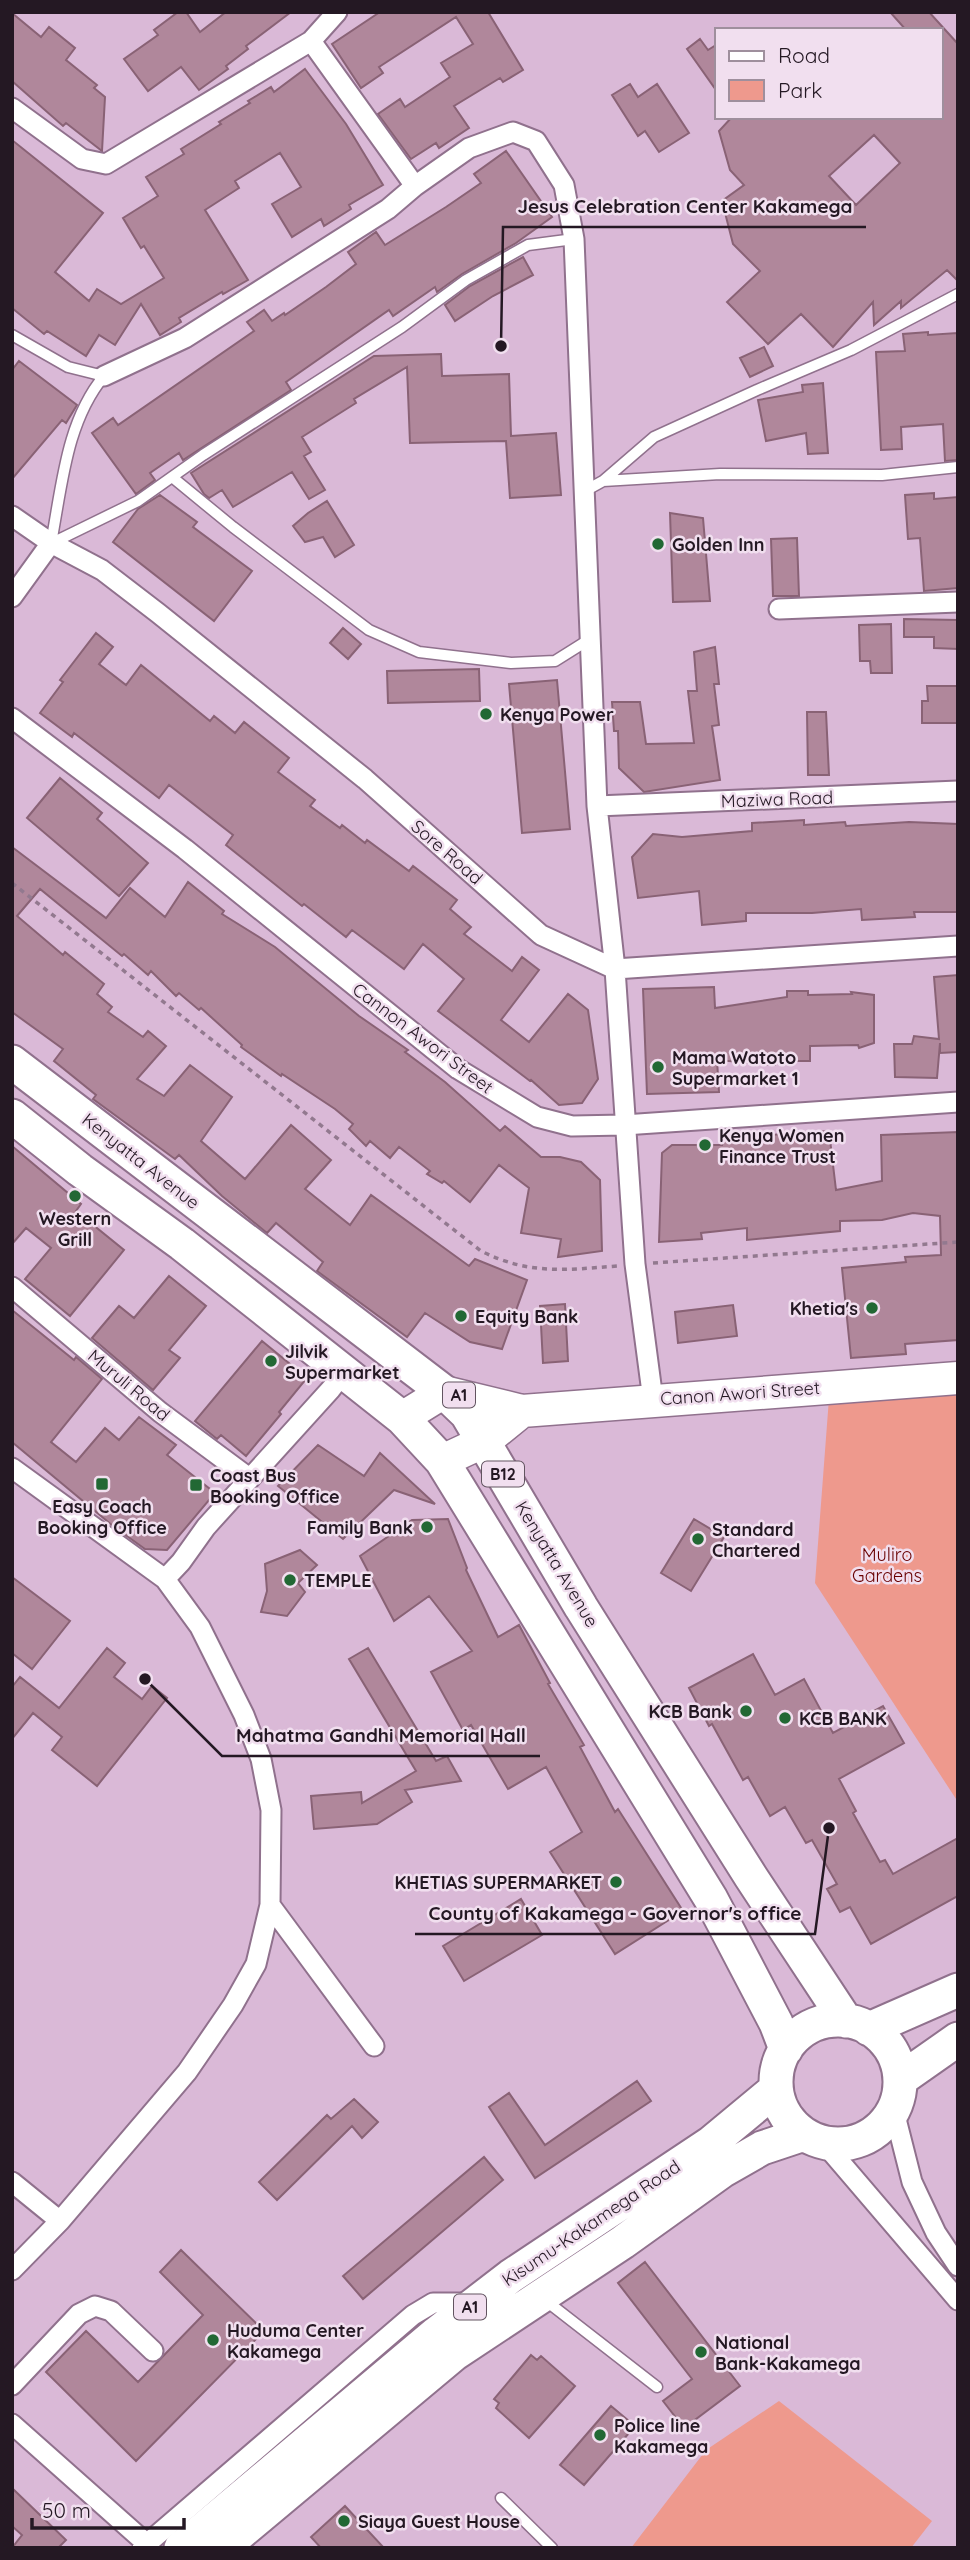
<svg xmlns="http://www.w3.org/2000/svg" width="970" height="2560" viewBox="0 0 970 2560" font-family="Quicksand,sans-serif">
  <rect width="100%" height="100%" fill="#dab9d7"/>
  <path fill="#ee998d" d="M958,1378v424l-143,-219 15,-198z
    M779,2401l153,120 -21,27h-280l75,-98z"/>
  <path fill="#b0879b" stroke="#896275" stroke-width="2" fill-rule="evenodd" d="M178,12h8l14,20 26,-20h65l-45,34 2,3 -22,17 2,3 -29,21 -18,-23 -33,24 -24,-32 34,-24 -4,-5z
    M380,12h108l35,58 -20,12 -3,-4 -46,28 15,22 -30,20 -3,-5 -25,16 -33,-45 22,-15 5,8 45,-30 -9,-14 32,-19 -17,-27 -77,50 4,6 -22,15 -29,-44z
    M890,12h39l29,32v237l-11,-11 -46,38v-7l-27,24 -1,-23 -40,45 -32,-33 -33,30 -41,-42 33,-31 -27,-27 -11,-43 22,-16 -14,-15 -11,-39 13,-14h208v-87h-34zM874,135l26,28 -44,42 -27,-29z
    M12,13l29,24 8,-10 26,21 -9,12 31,25 -3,3 11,9 -3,54 -36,-28 -3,3 -51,-45z
    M700,39l8,11 8,-5v45l-29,-41z
    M305,69l41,55 37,61 -34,20 2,4 -27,17 -3,-7 -29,18 -20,-33 29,-17 -21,-34 -45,28 4,7 -34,22 43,70 -25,14 -1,-2 -43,26 2,4 -21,13 -19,-31 -26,41 -16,-10 -13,21 -39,-25 -3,3 -32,-26v-168l91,73 -48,59 34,29 8,-12 24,15 43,-26 -20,-32 -3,2 -18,-30 35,-22 -12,-19 38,-23 -3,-5 40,-25 -2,-2 31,-19 -2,-2 23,-14 3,5z
    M630,84l8,13 19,-13 32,49 -30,19 -14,-21 -7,5 -26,-41z
    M506,151l46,66 -36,26 -54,31 -25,18 -2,-5 -42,29 -4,-6 -103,72 5,8 -108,70 -4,-7 -29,20 5,7 -19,14 -44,-61 21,-15 5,7 136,-94 -7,-9 17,-12 8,11 12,-8 1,2 41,-28 30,-23 -8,-12 28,-20 9,13 61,-38 35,-24 -7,-9z
    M523,257l10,18 -40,21 -38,25 -10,-16 25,-19z
    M928,332v3l29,-2 1,127 -13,1 -2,-37 -42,3 1,22 -21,1 -5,-98 29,-1 -2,-17z
    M764,347l9,19 -23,11 -10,-19z
    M441,354l1,22 67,-2 2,62 45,-3 5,62 -51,3 -4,-57 -96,2 -3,-76 -53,32 2,4 -54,34 9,15 -7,4 21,34 -16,9 -17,-27 -59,35 -11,-17 -13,8 -5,-4 -13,-21 183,-117z
    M19,361l58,44 -11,18 -4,-3 -50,59v-109z
    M823,383l5,70 -20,1 -2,-21 -40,8 -8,-41 45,-8 -1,-7z
    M934,493v6l24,-2v91l-34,3 -4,-53 -12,1 -3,-44z
    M160,495l37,27 -4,5 59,44 -38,50 -101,-79 25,-33z
    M327,501l27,44 -19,12 -12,-20 -18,5 -12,-16 15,-13z
    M670,513l33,5 7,83 -37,1z
    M797,538l2,58h-26l-2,-57z
    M904,619l54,1v29l-24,-1v-11h-30z
    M891,624l1,49h-21l-1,-12h-10l-1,-36z
    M343,628l18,16 -13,15 -18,-16z
    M96,633l17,14 -14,17 27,21 15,-20 69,56 4,-5 21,17 9,-11 45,36 -11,14 37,28 -5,6 30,22 2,-3 23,18 2,-3 42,31 4,-5 44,34 -7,9 21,18 -7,7 48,37 10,-14 17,13 -38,50 28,22 39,-48 20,16 10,69 -16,24 -23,2 -28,-25 -1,1 -92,-70 26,-32 -41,-35 -19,25 -52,-39 -6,7 -42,-33 -2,2 -76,-61 7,-10 -64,-50 -10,13 -85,-65 -2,4 -32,-24 23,-31 -3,-2z
    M715,647l4,37h-5l5,41 -7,1 8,54 -76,12 -25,-24 -1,-37h-4l-2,-29h28l6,42 48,-1 -6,-52h9l-3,-39z
    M479,669l1,32 -92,2 -1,-32z
    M557,680l13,149 -48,4 -13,-149z
    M927,686h31v37h-36v-22h6z
    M807,712h19l3,63h-21z
    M60,778l42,35 -5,6 51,44 -29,33 -92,-78z
    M804,820v5l41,-3 1,4 63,-4 49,2v88h-44l1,5 -53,3 -1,-11 -49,4h-66v8l-44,4 -3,-34 -61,7 -6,-41 21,-23 29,3 70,-6v-8z
    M12,847l94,71 24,-30 35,29 23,-35 36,29 -2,3 53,33 84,69 49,34 -3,2 40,30 55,49 5,-5 36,31h19l21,5 19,18 2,71 -44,6 3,-18 -40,-6 8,-45 -30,-23 -29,37 -26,-21 -2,2 -15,-9 3,-3 -31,-24 -9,11 -20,-17 -4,5 -17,-17 4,-5 -18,-15 -53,-35 -1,2 -40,-29 1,-2 -41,-37 -2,2 -20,-17 -3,3 -25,-25 -3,4 -24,-21 -2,2 -82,-67 -23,27 46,39 2,-3 39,32 -7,10 15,13 -4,5 35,25 5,-6 18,15 -29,33 27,17 26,-31 42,32 -31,44 44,38 46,-54 40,35 -26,29 45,36 21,-30 98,71 6,-7 52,21 -25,69 -32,-7 -45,-29 -18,24 -90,-66 6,-9 -47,-39 -9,10 -45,-37 -43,-41 -4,4 -82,-60 3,-4 -42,-34 9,-12 -51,-37z
    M958,975v77l-18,1v-10l-3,35 -42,-1 -1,-33h18l2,-8 25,3 -5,-62z
    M714,987l1,21 72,-11v-6h21v4l44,-1 -1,-2 23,3v48l-15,5 -1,-3 -48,1v15h-35v4l-58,-5 2,32 -72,2 -4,-105z
    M829,1131l7,59 46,-9 -1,-46 77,-3v208l-53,4 1,10 -55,4 -9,-90 64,-6 -1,-5 36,-2 -1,-39 -27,-3 -31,7 -42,1v10l-93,9v-12l-46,5 1,6 -43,3 3,-89 10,-8h50v-7z
    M12,1146l69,58 -5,7 48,39 -54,66 -45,-37 26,-31 -25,-20 -14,16z
    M169,1276l37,30 -37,44 11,8 -27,32 -61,-52 27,-32 15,12z
    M565,1304l3,57 -25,2 -3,-57z
    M733,1305l4,31 -59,7 -3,-31z
    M12,1310l62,50 2,-3 26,22 -51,63 25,20 29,-34 14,12 20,-23 37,28 -9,10 48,38 -48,57 -22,-1 -32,-23 -101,-84z
    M262,1341l45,37 -28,34 2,2 -35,42 -25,-21 -4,4 -22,-18z
    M318,1445l46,31 16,-23 55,51 -41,-14 -51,49 -65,-53z
    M448,1519l19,49 -1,2 32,67 21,-12 31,58 -2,1 36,61 -4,2 35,65 3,-3 65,102 -68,43 -65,-102 32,-20 -36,-65 -38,22 -37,-64 -8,5 -32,-58 41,-21 -43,-55 -35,25 -34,-65 52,-36z
    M694,1519l30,18 -33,54 -30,-18z
    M300,1550l17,15 -19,18 7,9 -18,24 -26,-4 6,-21 -2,-27z
    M12,1577l58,44 -38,48 -20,-16z
    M107,1648l18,15 -11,14 28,22 10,-13 15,12 -70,88 -45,-36 10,-13 -29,-24 -21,26v-52l8,-10 39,31z
    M368,1648l68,113 11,-5 14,25 -56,9 7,12 -35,22 -63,5 -3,-33 50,-4 1,11 54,-32 -67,-112z
    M753,1654l22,41 29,-16 29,54 50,-27 21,37 -65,36 17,32 -3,2 27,49 5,-2 8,14 65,-36v58l-87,48 -21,-37 -10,5 -13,-23 10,-5 -25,-44 -6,3 -21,-36 -15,9 -22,-39 -5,3 -31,-56 -3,2 -20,-38z
    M521,1899l21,36 -78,46 -21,-35z
    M637,2081l14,20 -116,77 -46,-71 20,-14 36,52z
    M354,2099l24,23 -16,16 -10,-12 -75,74 -18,-18 68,-67 4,4z
    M484,2157l19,23 -140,119 -20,-23z
    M181,2250l83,81 -128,130 -90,-89 40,-41 52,51 65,-67 -43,-43z
    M645,2262l95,124 -56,42 -21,-27 29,-22 -74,-96z
    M531,2355l6,5 4,-4 34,30 -46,52 -33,-30 3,-5 -5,-4z
    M611,2406l24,20 -51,59 -24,-20z
    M12,2488l54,52 -8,8h-46l10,-13 -10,-9z
    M345,2506l39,42h-63l-10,-11z"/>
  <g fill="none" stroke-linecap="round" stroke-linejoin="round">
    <g stroke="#90718d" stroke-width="13">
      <path id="service" d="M12,335l56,32 36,9c-38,46 -42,110 -53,167
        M172,477l61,50 136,103 50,22 92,11 44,-2 35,-22
        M603,481l51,-44 103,-47 94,-40 107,-56
        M583,492l20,-11 117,-7 162,1 76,-8
        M52,543l86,-42 65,-46 199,-128 64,-47 62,-35 46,-6
        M545,2300l112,87
        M501,2498l51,50"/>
    </g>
    <g stroke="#90718d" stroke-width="23">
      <path id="minor" d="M311,41l104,145
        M12,108l70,51 24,5 205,-123 26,-29
        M104,376l81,-38 203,-129 27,-23 54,-38 44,-16 23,9 28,44 10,54 23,567 18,163 20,295 18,136
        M12,516l39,27 51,27 56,43 207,166 176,156 74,34 343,-23
        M12,597l39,-54
        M779,609l179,-7
        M12,718l173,131 273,220 79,48 35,9 52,-1 334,-23
        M597,806l361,-15
        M12,1287l148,125 89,66
        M12,1468l153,111
        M270,1905l104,141
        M894,2111l18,71 24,51 22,33
        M823,2142l135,158
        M12,2182l48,39
        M12,2270l48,-49 127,-149 46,-67 23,-41 14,-59 1,-95 -10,-51 -17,-44 -44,-88 -35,-48 16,-17 25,-35 125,-138 13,-17
        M12,2385l67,-71 16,-8 16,5 42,40
        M12,2424l134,119
        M142,2548l271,-233 20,-12h42"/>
    </g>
    <g stroke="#90718d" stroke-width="35">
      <path id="primary" d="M402,1418l42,-26 78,19 436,-33
        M442,1461l43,-20 37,-30"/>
    </g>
    <g stroke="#90718d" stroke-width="37">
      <path id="trunk" d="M12,1062l432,330 23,22 114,193 170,270 95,144
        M12,1116l68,54 102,74 220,174 40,43 269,438 65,124 10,26
        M776 2082a62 62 0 1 1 124 0a62 62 0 1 1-124 0Z
        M869,2029l89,-39
        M901,2079l57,-40
        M181,2548l256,-215 74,-57 200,-133 65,-54
        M222,2548l232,-194 169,-112 99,-71 40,-23 42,-14"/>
    </g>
    <path stroke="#92798f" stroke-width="3.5" stroke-dasharray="5 5" stroke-linecap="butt" d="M12,883l469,368c48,24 84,19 136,15
      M653,1263l305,-21"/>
    <use href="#service" stroke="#fff" stroke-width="10"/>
    <use href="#minor" stroke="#fff" stroke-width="19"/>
    <use href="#primary" stroke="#fff" stroke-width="32"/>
    <use href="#trunk" stroke="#fff" stroke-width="33"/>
  </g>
  <g fill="#226834" stroke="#f1dfef" stroke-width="2.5">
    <circle cx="658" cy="544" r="7"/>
    <circle cx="486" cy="714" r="7"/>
    <circle cx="658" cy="1067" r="7"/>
    <circle cx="705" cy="1145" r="7"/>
    <circle cx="75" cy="1196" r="7"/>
    <circle cx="872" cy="1308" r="7"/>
    <circle cx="461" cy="1316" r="7"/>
    <circle cx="271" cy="1361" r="7"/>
    <rect x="95" y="1477" width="14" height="14" rx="3.5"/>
    <rect x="189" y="1478" width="14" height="14" rx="3.5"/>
    <circle cx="427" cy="1527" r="7"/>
    <circle cx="698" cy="1539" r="7"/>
    <circle cx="290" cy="1580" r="7"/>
    <circle cx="746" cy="1711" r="7"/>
    <circle cx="785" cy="1718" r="7"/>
    <circle cx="616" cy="1882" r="7"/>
    <circle cx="213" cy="2340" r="7"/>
    <circle cx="701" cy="2352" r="7"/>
    <circle cx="600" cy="2435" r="7"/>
    <circle cx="344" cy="2521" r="7"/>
  </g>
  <g text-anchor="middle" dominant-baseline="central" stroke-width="5" stroke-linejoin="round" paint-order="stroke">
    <g fill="#f1dfef" stroke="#625460" stroke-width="2">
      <rect x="443" y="1382.5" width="32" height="25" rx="5"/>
      <rect x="482" y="1461.5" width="42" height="25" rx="5"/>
      <rect x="454" y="2294.5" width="32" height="25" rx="5"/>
    </g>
    <g font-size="16" font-weight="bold" fill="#241823">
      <text x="459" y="1395">A1</text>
      <text x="503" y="1474">B12</text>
      <text x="470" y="2307">A1</text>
    </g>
    <g font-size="18" font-weight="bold" fill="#241823" stroke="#f1dfef" text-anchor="start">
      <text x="672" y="544">Golden Inn</text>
      <text x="500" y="714">Kenya Power</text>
      <text x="672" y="1057">Mama Watoto<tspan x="672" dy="21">Supermarket 1</tspan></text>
      <text x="719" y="1135">Kenya Women<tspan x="719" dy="21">Finance Trust</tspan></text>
      <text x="75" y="1218" text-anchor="middle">Western<tspan x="75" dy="21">Grill</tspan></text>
      <text x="858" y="1308" text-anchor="end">Khetia's</text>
      <text x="475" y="1316">Equity Bank</text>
      <text x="285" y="1351">Jilvik<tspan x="285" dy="21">Supermarket</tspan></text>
      <text x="210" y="1475">Coast Bus<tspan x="210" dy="21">Booking Office</tspan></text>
      <text x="102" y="1506" text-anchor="middle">Easy Coach<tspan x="102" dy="21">Booking Office</tspan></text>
      <text x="413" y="1527" text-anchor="end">Family Bank</text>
      <text x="712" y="1529">Standard<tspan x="712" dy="21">Chartered</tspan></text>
      <text x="304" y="1580">TEMPLE</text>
      <text x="732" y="1711" text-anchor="end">KCB Bank</text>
      <text x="799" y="1718">KCB BANK</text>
      <text x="602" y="1882" text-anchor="end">KHETIAS SUPERMARKET</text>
      <text x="227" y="2330">Huduma Center<tspan x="227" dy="21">Kakamega</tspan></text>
      <text x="715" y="2342">National<tspan x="715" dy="21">Bank-Kakamega</tspan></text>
      <text x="614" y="2425">Police line<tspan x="614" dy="21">Kakamega</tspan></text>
      <text x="358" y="2521">Siaya Guest House</text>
    </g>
    <g font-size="18" fill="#241823" stroke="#f1dfef">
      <text transform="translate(777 799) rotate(-2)">Maziwa Road</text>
      <text transform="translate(447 852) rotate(41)">Sore Road</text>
      <text transform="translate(423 1038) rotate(37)">Cannon Awori Street</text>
      <text transform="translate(141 1161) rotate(38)">Kenyatta Avenue</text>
      <text transform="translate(129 1385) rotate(40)">Muruli Road</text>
      <text transform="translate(740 1393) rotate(-4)">Canon Awori Street</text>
      <text transform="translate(557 1564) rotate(59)">Kenyatta Avenue</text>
      <text transform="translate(591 2223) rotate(-34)">Kisumu-Kakamega Road</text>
    </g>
    <g font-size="18" fill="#690000" stroke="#f1dfef">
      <text x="887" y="1554">Muliro<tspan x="887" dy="21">Gardens</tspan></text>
    </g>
  </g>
  <path fill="none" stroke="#241823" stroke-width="2.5" d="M501 346L503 227H866M145 1679L222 1756H540M829 1828L815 1934H415"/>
  <g fill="#241823" stroke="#f1dfef" stroke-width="2.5">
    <circle cx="501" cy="346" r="7"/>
    <circle cx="145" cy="1679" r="7"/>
    <circle cx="829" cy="1828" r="7"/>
  </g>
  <g font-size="19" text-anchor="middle" font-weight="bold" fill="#241823" stroke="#f1dfef" stroke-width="5" stroke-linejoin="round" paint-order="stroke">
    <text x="685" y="213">Jesus Celebration Center Kakamega</text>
    <text x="381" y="1742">Mahatma Gandhi Memorial Hall</text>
    <text x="615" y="1920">County of Kakamega - Governor's office</text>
  </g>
  <rect width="970" height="2560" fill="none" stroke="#241823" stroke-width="28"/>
  <rect x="715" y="28" width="228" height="91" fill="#f1dfef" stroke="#9f8f9d" stroke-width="2"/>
  <rect x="729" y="51" width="35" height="10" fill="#ffffff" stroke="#9f8f9d" stroke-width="2"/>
  <text x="778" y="63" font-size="21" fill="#241823">Road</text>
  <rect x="729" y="80" width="35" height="21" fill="#ee998d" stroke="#9f8f9d" stroke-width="2"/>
  <text x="778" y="98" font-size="21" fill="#241823">Park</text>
  <path d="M32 2518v10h152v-10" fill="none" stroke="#241823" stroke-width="3.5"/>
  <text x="42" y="2518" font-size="21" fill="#241823" stroke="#f1dfef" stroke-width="5" paint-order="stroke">50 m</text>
</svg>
